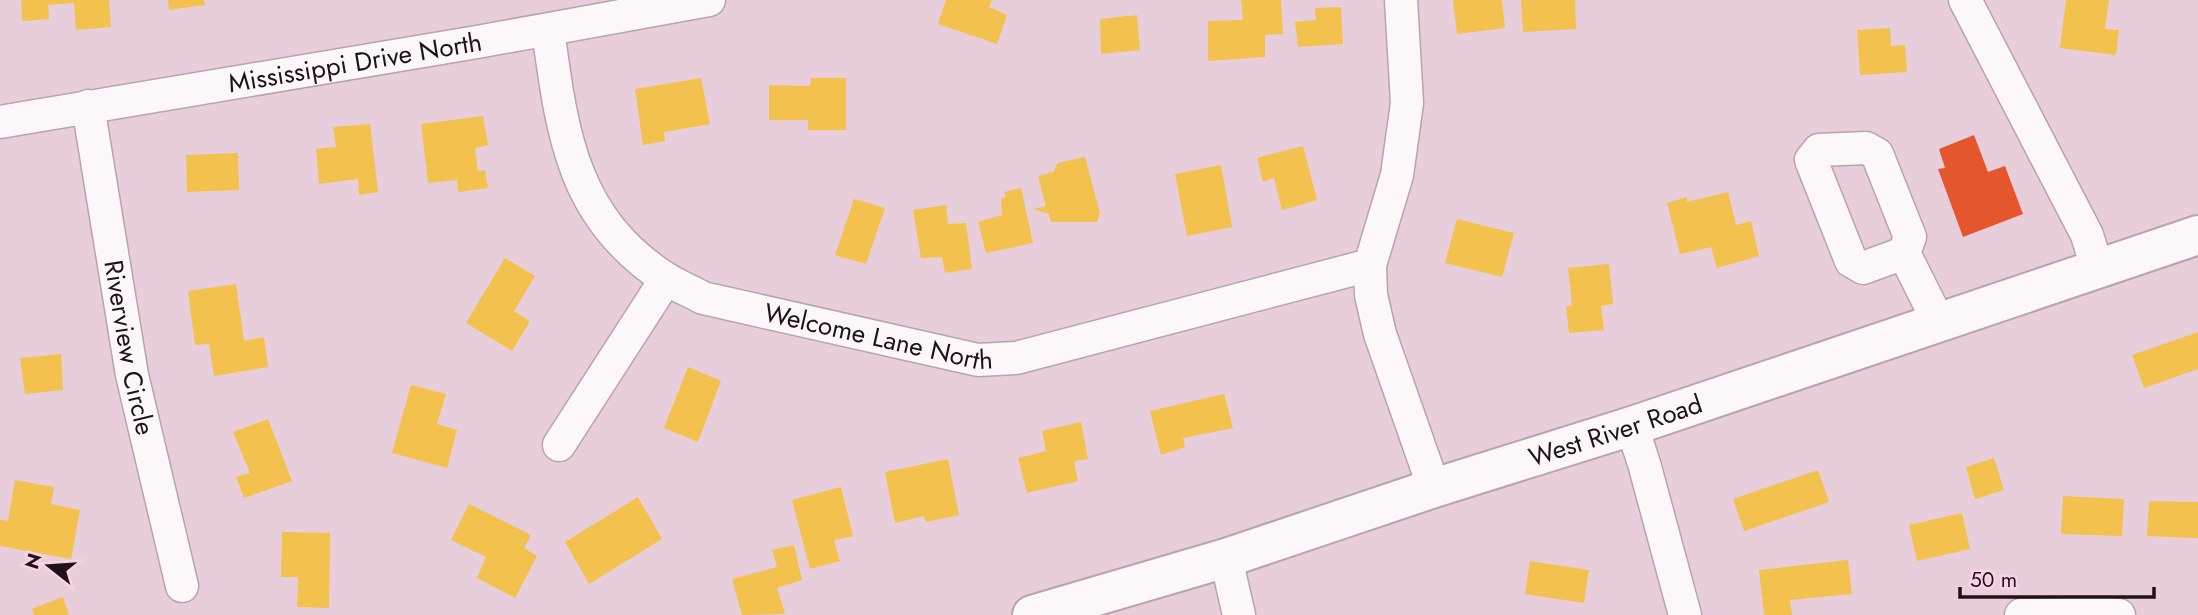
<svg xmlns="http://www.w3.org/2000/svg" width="2198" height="615" viewBox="0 0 2198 615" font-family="Jost,sans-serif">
  <rect width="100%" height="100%" fill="#e8ceda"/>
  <path fill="#f2c14e" d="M21,0h88l2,27 -35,3 -2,-27 -26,2 1,14 -27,2z
    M168,0h36l1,5 -36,5z
    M946,0h46l-3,7 18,8 -10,29 -59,-20z
    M1241,0h40l2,34 -18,1v22l-57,4v-40l35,-1z
    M1453,0h49l3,28 -48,6z
    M1521,0h54l1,29 -53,3z
    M2066,0h43l-4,29 14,1 -3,25 -56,-7z
    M1341,7l2,37 -45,3 -3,-25 21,-2 -1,-12z
    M1137,15l3,35 -39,4 -1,-35z
    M1890,28l1,18 14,-1 2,27 -47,3 -3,-45z
    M701,78l9,46 -46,8 1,9 -22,4 -8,-56z
    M811,78h35v52h-38v-10h-39v-35l41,1z
    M483,116l5,29 -13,3 3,23 7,-1 3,18 -30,4 -1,-12 -29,3 -7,-59z
    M370,124l8,68 -19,3 -1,-16 -39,5 -3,-35 20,-2 -3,-20z
    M1303,146l14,54 -35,10 -8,-32 -11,4 -6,-24z
    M238,153l1,37 -52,2 -1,-37z
    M1085,157l15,56 -3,9h-46l-2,-8 -16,-5 13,-3 -8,-30 15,-4 5,-9z
    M1221,165l11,62 -45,9 -12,-62z
    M1021,188l12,55 -47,10 -8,-31 24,-7 -1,-16 5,-2 -2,-5z
    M1728,192l8,33 15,-4 8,35 -42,12 -6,-21 -31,7 -13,-51 20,-6v5z
    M854,199l31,9 -19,56 -31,-9z
    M946,205l2,19 18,-1 6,46 -27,4 -3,-16 -21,1 -8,-48z
    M1457,219l57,14 -12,44 -57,-14z
    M505,258l30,18 -21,35 16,10 -18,30 -46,-28z
    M1609,264l4,40 -12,2 3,24 -35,3 -3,-26 6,-2 -4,-37z
    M236,284l8,57 20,-4 4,30 -54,9 -5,-32 -14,1 -7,-54z
    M2198,332v37l-54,19 -12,-33z
    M61,354l2,36 -38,4 -5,-36z
    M688,367l33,14 -23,61 -34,-14z
    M411,385l35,9 -9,30 20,6 -10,38 -55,-15z
    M1224,394l9,34 -50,10 2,9 -24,8 -11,-44z
    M268,419l24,62 -48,17 -8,-21 14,-4 -17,-41z
    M1081,422l7,37 -14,2 4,20 -51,12 -9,-35 28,-7 -4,-20z
    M1994,458l10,32 -29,9 -9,-32z
    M948,459l11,56 -33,7 -2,-6 -29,7 -10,-51z
    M1818,470l11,32 -85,29 -11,-32z
    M15,480l39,7 -3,17 29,6 -9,49 -71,-13v-26l8,1z
    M841,487l12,49 -19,4 6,21 -30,8 -18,-69z
    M2063,496l61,3 -2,37 -61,-2z
    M638,497l24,42 -73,45 -24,-42z
    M2149,501l49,1v36l-51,-2z
    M469,504l62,31 -7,13 13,8 -22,42 -38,-20 9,-21 -35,-17z
    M1962,513l8,36 -53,12 -8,-36z
    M282,532l48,1 -1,75 -32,-1 1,-30h-17z
    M794,545l8,35 -25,8 8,26 -43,1 -10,-36 45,-12 -5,-17z
    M1848,560l4,34 -62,6 2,15h-28l-5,-45z
    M1530,561l59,9 -5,33 -59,-9z
    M63,597l6,18h-35l-2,-6z"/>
  <path fill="#e4572e" d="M1974,135l14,37 17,-6 18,48 -60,23 -25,-68 7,-1 -6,-19z"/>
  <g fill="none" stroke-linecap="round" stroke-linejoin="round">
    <g stroke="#b7a4ad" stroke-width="35">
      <g id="minor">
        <path d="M1401,0l6,103 -10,72 -27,90 1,30 9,39 54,154"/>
        <path d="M1965,0l122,235 10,33"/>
        <path id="s1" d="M548,30c14,101 23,187 117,248 12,8 26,13 38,20l275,62 38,-2 354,-93"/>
        <path id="s2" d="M88,106l44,269 50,211"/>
        <path id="s3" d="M0,122l477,-80 232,-42"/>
        <path d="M1904,253l-41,15 -12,-7 -40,-101 8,-10 47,-2 11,6 33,83 -6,16 35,70"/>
        <path d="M1632,426l13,41 40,148"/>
        <path d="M559,445l107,-166"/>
        <path d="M1226,558l13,57"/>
        <path d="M2021,615l86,-2 12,2"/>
      </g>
    </g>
    <g stroke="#b7a4ad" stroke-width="42">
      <g id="major">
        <path id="s4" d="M1032,615l194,-57 208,-70 198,-62 566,-191"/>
      </g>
    </g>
    <use href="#minor" stroke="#fcf8f9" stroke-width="32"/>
    <use href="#major" stroke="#fcf8f9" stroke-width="38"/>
  </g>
  <g text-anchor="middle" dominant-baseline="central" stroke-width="7" stroke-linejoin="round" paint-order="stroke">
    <g font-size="26" fill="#211119" stroke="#f9d3e5">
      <text stroke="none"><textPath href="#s3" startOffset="360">Mississippi Drive North</textPath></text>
      <text stroke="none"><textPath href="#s1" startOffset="508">Welcome Lane North</textPath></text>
      <text stroke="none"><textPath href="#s2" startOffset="245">Riverview Circle</textPath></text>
      <text stroke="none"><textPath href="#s4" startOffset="612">West River Road</textPath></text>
    </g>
  </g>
  <g transform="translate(49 566) rotate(287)" stroke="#f9d3e5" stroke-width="5" paint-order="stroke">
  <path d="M0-5L12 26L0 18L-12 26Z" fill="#211119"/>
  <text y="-10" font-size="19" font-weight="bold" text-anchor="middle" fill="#211119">N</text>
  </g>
  <path d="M1960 587v10h194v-10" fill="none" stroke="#211119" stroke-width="3.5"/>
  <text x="1970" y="587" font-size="21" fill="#211119" stroke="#f9d3e5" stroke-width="5" paint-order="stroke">50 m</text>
</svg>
